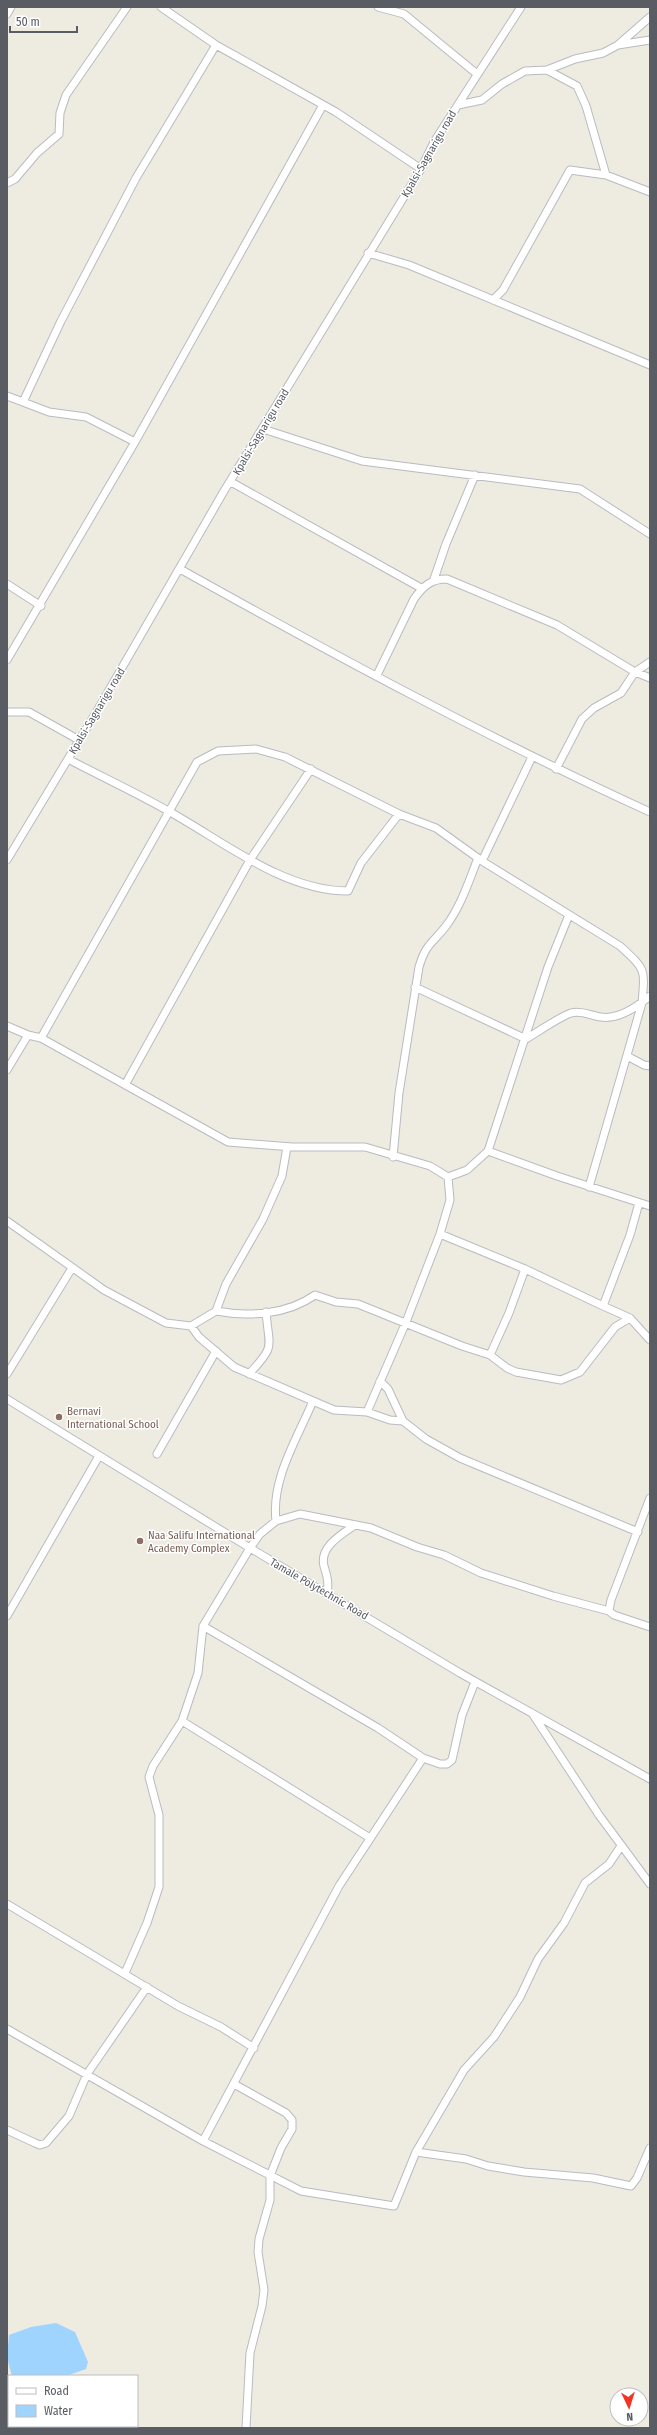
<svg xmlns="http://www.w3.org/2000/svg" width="657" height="2435" viewBox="0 0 657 2435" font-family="'Fira Sans Condensed',sans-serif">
  <rect width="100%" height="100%" fill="#eeebe1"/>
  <path fill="#9fd4ff" d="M56,2323l19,9 13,30 -2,7 -20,7h-54l-5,-18 2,-23 22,-8z"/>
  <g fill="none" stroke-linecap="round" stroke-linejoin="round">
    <g stroke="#b9bbc1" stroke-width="9">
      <path id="street" d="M161,7l55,38 120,67 85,57
        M378,7l26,7 73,60
        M7,14l4,-7
        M618,45l32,-28
        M547,70l30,16 9,20 20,69
        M458,105l24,-5 20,-16 23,-13 22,-1 28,-11 28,-6 15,-8 32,-5
        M7,183l8,-4 22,-26 22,-19 1,-21 6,-18 61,-88
        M368,253l41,12 241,100
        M493,300l10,-10 67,-120 36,5 44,17
        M7,396l16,6 38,-81 75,-143 80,-133
        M23,402l26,10 37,5 49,25
        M263,429l99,32 218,28 70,45
        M231,482l190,106
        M180,569c154,86 310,170 470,243
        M434,579l12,-35 29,-69
        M7,584l34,22
        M7,660l128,-218 188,-337
        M377,675l37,-76c9,-13 17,-20 33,-20l110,46 78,47 15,6
        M7,712h22l50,28
        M68,759c34,18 69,34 102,53 54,30 114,79 178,79l13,-28 38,-49
        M556,769l26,-50 12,-11 27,-15 14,-21 15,-10
        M7,860l90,-149 127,-220 197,-322 13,-27 87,-135
        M482,861l50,-104
        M415,987l111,52c12,-7 33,-22 45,-26 11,-3 20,3 30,4 17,3 37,-11 49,-21
        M7,1026l21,9 13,3 187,104 64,5h73l65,19 18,11
        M41,1038l156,-276 21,-11 38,-2 29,8 114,57 37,14 46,33 138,85c26,24 25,22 22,57l-53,184
        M627,1056l17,9 6,1
        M7,1070l21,-35
        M125,1085l125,-225 61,-91
        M488,1151l69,25 93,30
        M393,1157l6,-64 20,-126c7,-24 14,-24 27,-41 15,-20 23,-45 32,-68
        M639,1203l-9,32 -27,71 27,12 20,22
        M7,1221l97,69 62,33 25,3 25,-15 10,-27 37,-65 19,-43 5,-29
        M440,1234l85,35 78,37
        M216,1311c32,6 71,4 99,-16l21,7 22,2 104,42 28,9 17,13 9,4 45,8 19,-8 35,-45 15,-9
        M191,1326l8,11 35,30 100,43 33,2 23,8 13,1
        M490,1355l19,-42 16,-44
        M7,1374l65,-106
        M249,1374c27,-29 20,-25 17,-62
        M380,1381l8,8 15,32 23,18 34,19 178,74
        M7,1399l243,149 210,125 190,106
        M367,1412l39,-90 34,-88 10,-34 -2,-23 19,-7 21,-19 60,-184 21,-52
        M157,1454l59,-103
        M650,1498l-39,102 -2,11 5,4 36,12
        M276,1521c-5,-42 21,-82 37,-120
        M327,1594c2,-12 0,-18 -3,-28 -5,-19 18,-32 31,-41
        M7,1616l92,-160
        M203,1626l175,102 45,30 17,6h7l5,-4 10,-45 13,-33
        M532,1713l67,102 51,69
        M182,1721l188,117
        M7,1904l171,102 43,21 33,21
        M125,1973l22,-50 12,-36v-72l-10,-38 4,-11 29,-45 16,-48 5,-47 47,-78 10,-14 16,-13 24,-7 71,14 46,19 27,8 37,18 72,23 56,15
        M7,2029l196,112 98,50 93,15 22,-54 48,-82 30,-33 26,-40 18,-38 26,-36 21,-40 24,-19 12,-18
        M234,2084l52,29 6,7v9l-11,19 -11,28v24l-11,39 -1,13 6,38 -2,16 -12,47 -4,75
        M7,2130l28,13 5,2 6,-2 23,-27 18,-42 60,-87
        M203,2141l136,-255 84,-128
        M416,2152l50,7 22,7 36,6 69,6 38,8 6,-8 13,-30"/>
    </g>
    <use href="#street" stroke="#fff" stroke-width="7"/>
  </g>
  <g fill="#8d6e63" stroke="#fff" stroke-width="1.5">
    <circle cx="59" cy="1417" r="4"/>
    <circle cx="140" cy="1541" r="4"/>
  </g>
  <g text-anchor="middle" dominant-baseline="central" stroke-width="3" stroke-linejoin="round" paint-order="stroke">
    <g font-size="11" fill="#595d63" stroke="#fff">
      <text transform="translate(429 154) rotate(-60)">Kpalsi-Sagnarigu road</text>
      <text transform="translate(261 432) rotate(-59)">Kpalsi-Sagnarigu road</text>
      <text transform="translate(97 711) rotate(-59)">Kpalsi-Sagnarigu road</text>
      <text transform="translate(319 1589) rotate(30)">Tamale Polytechnic Road</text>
    </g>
    <g font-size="11" fill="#785e54" stroke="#fff" text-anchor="start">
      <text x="67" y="1411">Bernavi<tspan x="67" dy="13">International School</tspan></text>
      <text x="148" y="1535">Naa Salifu International<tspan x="148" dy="13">Academy Complex</tspan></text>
    </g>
  </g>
  <rect width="657" height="2435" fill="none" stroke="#595d63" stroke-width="16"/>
  <rect x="8" y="2375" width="130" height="52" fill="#ffffff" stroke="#bdbec1"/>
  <rect x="16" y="2388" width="20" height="6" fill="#ffffff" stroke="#bdbec1"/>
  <text x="44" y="2395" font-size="12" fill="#595d63">Road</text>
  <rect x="16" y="2405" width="20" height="12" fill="#9fd4ff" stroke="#bdbec1"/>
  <text x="44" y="2415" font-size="12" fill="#595d63">Water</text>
  <g transform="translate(629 2407) rotate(176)"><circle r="19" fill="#ffffff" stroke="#bdbec1"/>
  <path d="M0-3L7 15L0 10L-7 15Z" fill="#f23522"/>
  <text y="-6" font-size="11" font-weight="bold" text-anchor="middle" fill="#595d63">N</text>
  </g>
  <path d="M10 26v6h67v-6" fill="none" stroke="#595d63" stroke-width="2"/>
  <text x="16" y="26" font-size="12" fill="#595d63" stroke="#ffffff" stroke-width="3" paint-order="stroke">50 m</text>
</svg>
